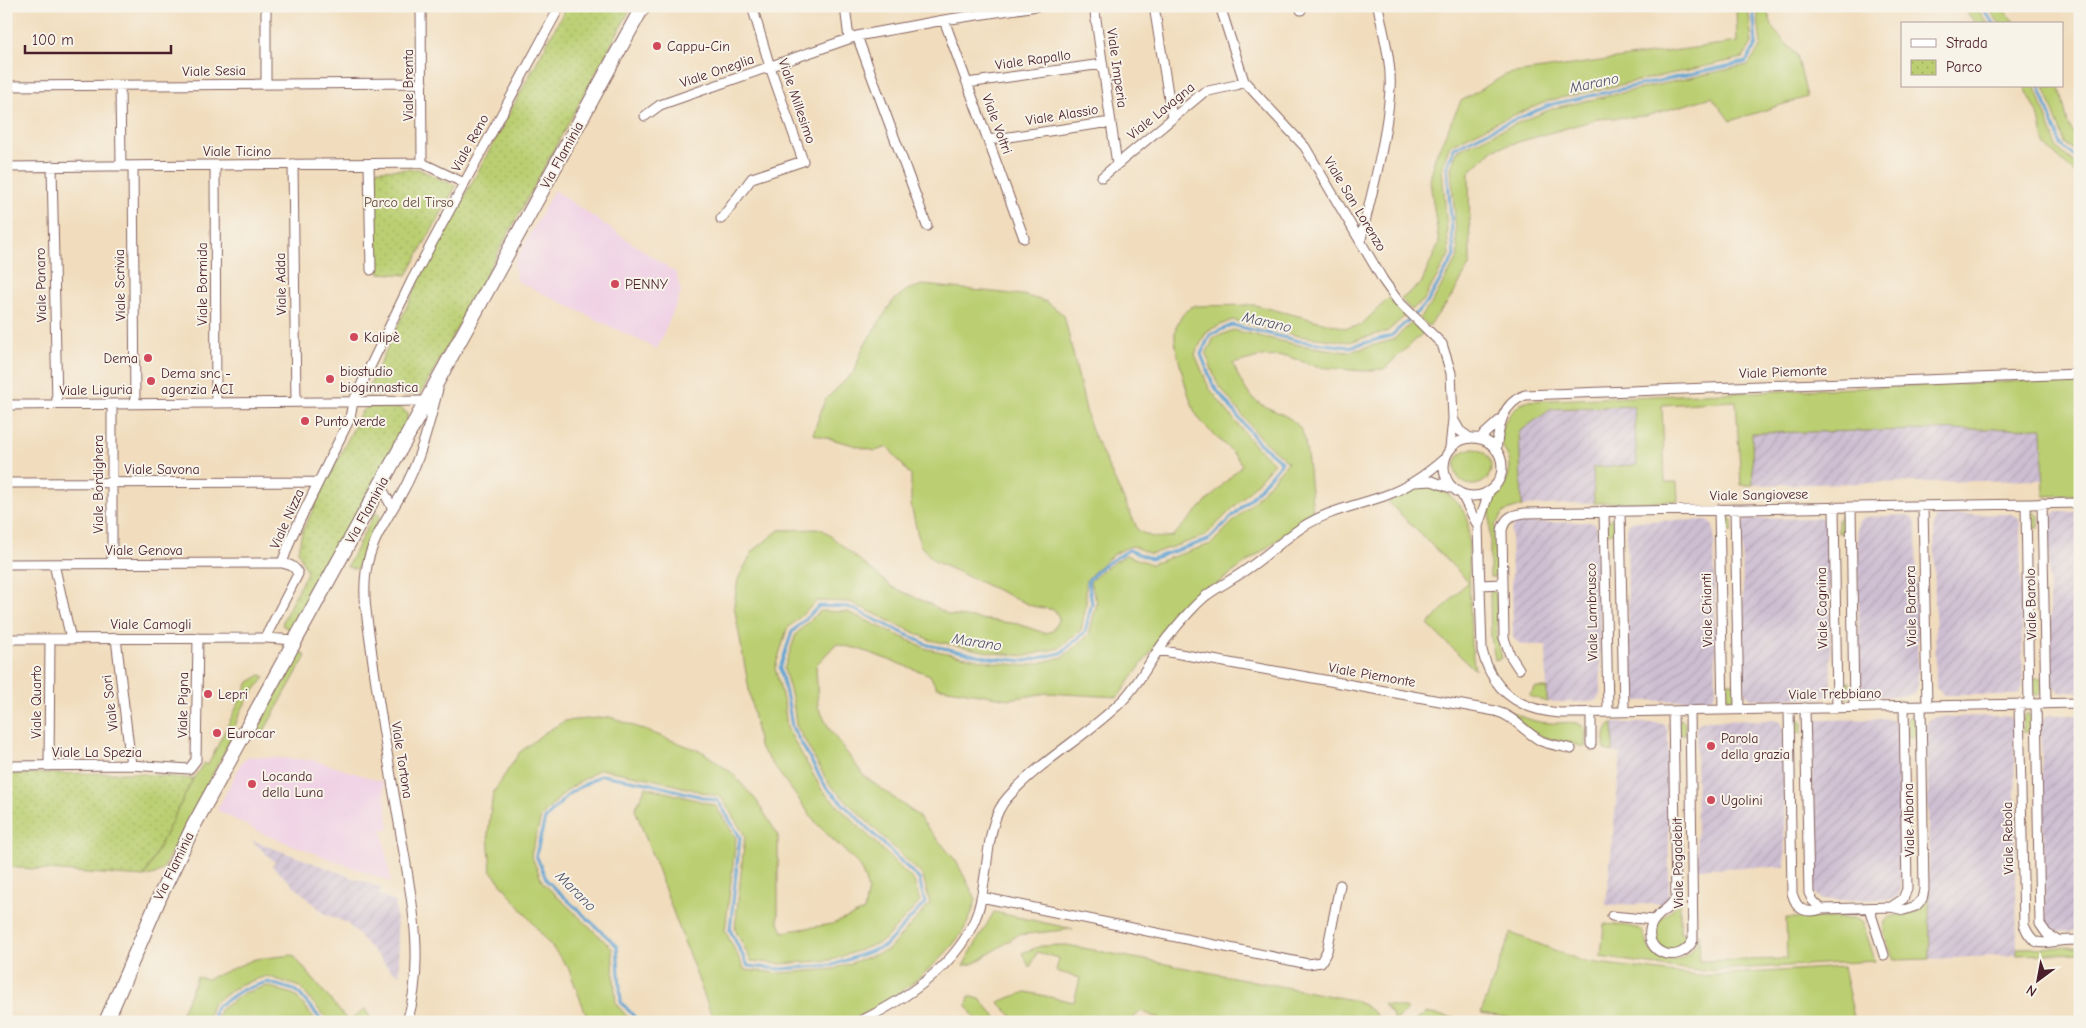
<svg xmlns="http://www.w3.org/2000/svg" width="2086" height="1028" viewBox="0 0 2086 1028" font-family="'Comic Neue',sans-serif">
  <defs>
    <pattern id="industrial-furrows" width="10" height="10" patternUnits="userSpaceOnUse" patternTransform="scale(1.25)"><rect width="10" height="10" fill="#cebed2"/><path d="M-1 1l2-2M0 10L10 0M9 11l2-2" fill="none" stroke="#b2a3b4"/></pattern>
    <pattern id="park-dots" width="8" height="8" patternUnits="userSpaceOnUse" patternTransform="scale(1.25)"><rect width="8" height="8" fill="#bbcf72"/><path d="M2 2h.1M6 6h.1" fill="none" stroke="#a2b163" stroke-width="1.8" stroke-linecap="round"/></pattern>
  </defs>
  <rect width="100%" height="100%" fill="#f7f3e8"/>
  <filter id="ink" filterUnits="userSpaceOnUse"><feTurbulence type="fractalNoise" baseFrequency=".02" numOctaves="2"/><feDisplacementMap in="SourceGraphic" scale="10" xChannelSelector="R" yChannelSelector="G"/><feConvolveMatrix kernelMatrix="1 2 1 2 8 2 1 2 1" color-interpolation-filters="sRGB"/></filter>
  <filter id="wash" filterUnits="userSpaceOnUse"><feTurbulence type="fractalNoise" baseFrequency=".0096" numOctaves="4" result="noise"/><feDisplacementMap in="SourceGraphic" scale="20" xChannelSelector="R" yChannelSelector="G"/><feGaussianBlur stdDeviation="1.12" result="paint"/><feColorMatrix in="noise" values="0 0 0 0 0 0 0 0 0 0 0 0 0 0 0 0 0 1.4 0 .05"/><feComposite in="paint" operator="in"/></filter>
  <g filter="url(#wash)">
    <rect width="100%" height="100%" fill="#f1ddbd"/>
    <path fill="#f0d0e5" d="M554,190l122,83 5,20 -24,56 -140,-68 -3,-17z
      M249,756l64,4 70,22 6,47 -7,1 9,52 -130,-49 -44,-23 24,-47z"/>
    <path fill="url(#industrial-furrows)" d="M1634,406l3,59 -44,2 1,36 -72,3 -3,-74 32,-23z
      M2042,428l1,52 -290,5 -1,-52z
      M2056,512h24v180h-21l-8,-7 -3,-165 3,-5z
      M2011,514l7,3 2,6 3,163 -3,6 -5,3h-71l-8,-7 -2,-165 2,-5 5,-3z
      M1907,515l5,2 4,7 2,162 -3,6 -5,3 -42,2 -8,-7 -3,-165 3,-5 5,-3z
      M1820,518l6,2 3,7 2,162 -2,6 -6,3 -71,1 -8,-7 -2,-165 2,-6 6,-2z
      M1705,520l6,2 3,7 2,162 -3,6 -5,3 -71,1 -8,-7 -2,-166 2,-5 6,-2z
      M1589,522l6,2 3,6 3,163 -3,6 -6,3h-45l-1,-57h-25l-8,-7 -2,-108 3,-5 5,-2z
      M2049,715h31v216l-27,1 -8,-7 -4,-202 3,-5z
      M2005,716l6,2 3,7 3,230 -87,4 -3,-234 2,-5 6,-3z
      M1889,719l6,2 3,7 3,162 -3,6 -6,3 -70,1 -8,-7 -3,-165 3,-5 5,-3z
      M1774,720l6,2 3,7 2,138 -88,1 -1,-139 2,-5 6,-3z
      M1613,723h46l6,2 3,6 1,164 -2,6 -6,3 -55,1 15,-151 -8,-2z
      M251,840l130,48 -2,7 16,7 5,73 -10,-6 -43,-46 -22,-9 -53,-48 3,-4z"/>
    <path fill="#bbcf72" stroke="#82774e" d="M1736,6h12l4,37 -9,15 -192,42 -54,22 -47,23 -8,22 7,88 -25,45 -13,10 -10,-11 20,-15 18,-41 -9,-62 5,-24 26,-56 46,-27 230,-32z
      M1757,6h8l9,24 23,25 10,42 -77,24 -18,-24 -66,19 -48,3 -104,30 -25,23 1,92 -16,29 -25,33 -10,-8 11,-12 28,-49 -7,-89 6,-17 44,-21 53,-22 194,-43 13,-19z
      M1962,6h13l13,18h-12z
      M1986,6h14l16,18h-16z
      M2024,86h10l5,10 18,52 23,20v10l-35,-33 -7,-32z
      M2044,86h15l1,2 8,36 12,20v12l-15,-13z
      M923,285l100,10 24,7 17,13 26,112 48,103c12,8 20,9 35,6l69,-71c-12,-20 -34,-31 -46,-51 -6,-10 -23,-69 -21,-81 1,-11 9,-22 18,-27l62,-1 91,23 14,-2 29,-28 18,16 -19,17 -39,11 -50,-6 -67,-16 -25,11 -12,23 14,34 45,57 20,18 -26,30 -43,43 -54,18 -19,-8c-18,5 -33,20 -46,34v25l-5,25 -22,18 -33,8 -33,-3 -63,-13 -80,-38 -33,-1 -30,28 -12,39 9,35 3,25 35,62 92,91 6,21 -38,40 -50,18 -51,4 -30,-3 -16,-32 10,-93 -24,-39 -73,-19 -48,-9 -33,21 -26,27 -10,38 12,28 69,65 4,56 16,18h-43l-21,-55 -77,-96 -3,-37 5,-41 26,-40 25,-20 21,-12 45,-4 93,35 29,21 24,27 22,35v86l5,11 49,-8 32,-13 4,-22 -8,-23 -43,-42 -58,-78 -25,-141 4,-26 15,-28 26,-21 43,-1 70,58 38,17 19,11 69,9 26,9 9,-2 6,-13 -4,-8 -23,-4 -98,-45 -14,-16 -9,-40v-29l-23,-29 -13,4 -62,-17 12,-34 29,-28 9,-25 30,-46 14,-11z
      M1414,321l10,11 -40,37 -20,2 -47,-4 -30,-11 -29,1 -25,7c6,14 11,26 22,36 14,12 36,13 46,30 7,12 10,67 12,84l-110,80 -20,18 -15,16 -50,69 -71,-4 -37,6 -74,-12 -6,-12 -71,-26 -23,-5 -20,21 2,42 12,23 34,46 53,39 39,46 20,38c-3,11 -7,22 -13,32 -22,34 -85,85 -125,91h-124l-79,-213 11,-22 69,18 21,33 -11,93 20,39 36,3 53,-4 54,-19 42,-46 -7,-28 -94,-92 -33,-59 -3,-24 -9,-32 12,-35 24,-23 28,1 79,37 65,13 34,4 37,-9 26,-22 8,-33 -7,-20 11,-11 25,-16 25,9 60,-20 44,-44 33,-38 -27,-23 -44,-56 -11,-29 8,-16 19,-8 65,15 51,7 44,-12z
      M2080,379v116l-36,1 -2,-68 -290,5 1,52h-12l-5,-84 -74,4 3,77h12l1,19 -84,2 -1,-36 44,-2 -3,-59 -83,3 -32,23 3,74 -18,6 -9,13 1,49 -2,3h-4v-74c11,-11 20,-22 20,-37 0,-9 -6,-15 -8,-23 -5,-16 10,-34 23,-42z
      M1455 467a18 18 0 1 1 36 0a18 18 0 1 1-36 0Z
      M1427,484c18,6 35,18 41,36l3,125 4,25 -47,-45 40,-44 -80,-79 32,-17z
      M2034,511l5,5v12h-9v-12z
      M378,513l2,4 -20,43 -2,9 -11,-2 27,-53z
      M1842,514l5,6 1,13h-10v-13z
      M1727,516l5,4v12h-9v-12z
      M1612,517l4,6 1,10h-10v-10z
      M1493,590l3,4 1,44 5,20 -7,2 -4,-23 -1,-44z
      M300,652l6,4 -46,82 -3,-2v-6z
      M261,675l4,2c-4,7 -9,10 -13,16 -9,12 -17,29 -20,44l-70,133 -7,4 -11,3 49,-98 11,-16 4,2 41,-83z
      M2032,678h10v13l-5,5 -5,-5z
      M1840,682h10v12l-4,5 -6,-5z
      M1726,683h9v13l-5,5 -4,-5z
      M1610,686h9l1,11 -5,6 -5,-6z
      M1535,688h12v14l-18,-6z
      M1509,711c13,6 27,12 41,12 9,1 24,-3 31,2 7,4 4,14 4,22l-41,-10 -13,-6z
      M2027,713l5,5 1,14h-10v-14z
      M1912,715l5,4v17l-9,1 -1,-18z
      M1796,717l6,5v11h-10v-11z
      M1681,719l5,5v10h-9v-10z
      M1613,723v29l-9,-2c1,-10 -1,-21 9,-27z
      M1929,892l1,67 -36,1c-4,-11 -20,-40 -1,-44 8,-2 17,0 24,-4 6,-4 9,-13 12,-20z
      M1680,901v32h10c-5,29 -44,18 -34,-7 3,-8 17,-15 24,-25z
      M994,912l79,17 -55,6 -43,28 -12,3z
      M1786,918h68l9,5 12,38 -177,10 -97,-14 3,-33c10,1 26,1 35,5 8,5 6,19 16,26 20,13 41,-1 44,-21l1,27 87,-2z
      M1511,933l71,28 116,15 145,-9 12,55h-338l-3,-3 -33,-6z
      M1067,945l290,56 17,11 6,10h-217l-5,-4 -17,-7 -12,11h-111l-20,-20 28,-10 48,10 6,-24 -24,-7 3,-13 -22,-6 -7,16 -8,-15 19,-7z
      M2080,947v6l-63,2v-7z
      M293,955l55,66 17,-12 8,13h-44l-29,-35 -33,-11 -28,9 -27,19 -5,18h-29l19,-45 11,2 47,-20z
      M267,986l28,9 22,27h-101l4,-12 24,-17z
      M969,996l11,3 20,23h-23l-10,-16z
      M1383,1004l25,5 -13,13 -3,-8z
      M1426,1013l28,5 3,4h-43z"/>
    <path fill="url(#park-dots)" stroke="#82774e" d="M567,6h65l-206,379 -8,10h-53l53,-112z
      M418,169l38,17 -49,89 -29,-2 -3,-103z
      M368,407l33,1 6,5v8l-113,205 -6,3 -6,-4 2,-7 23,-46 -9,-21 4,-19 60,-121z
      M132,773l61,6 -49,98 -138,-10v-93z"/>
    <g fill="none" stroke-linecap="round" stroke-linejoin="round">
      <path stroke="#5ea3d3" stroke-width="3" d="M1980,6l14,18
        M2039,86l22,59 19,17
        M212,1022l4,-15 26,-17 25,-8 30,9 26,31
        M639,1022l-18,-20 -4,-56 -70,-65 -11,-26 9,-36 25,-26 31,-18 46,8 71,18 22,36 -10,93 18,36 33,3 52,-4 52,-19 40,-43 -6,-24 -93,-92 -34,-60 -4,-25 -8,-34 12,-36 27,-26 30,1 79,38 64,13 34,3 35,-8 24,-21 7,-29 -4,-22 13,-14 28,-17 22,9 57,-19 44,-43 30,-35 -24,-20 -45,-57 -12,-31 9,-19 22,-10 67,16 50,6 42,-11 36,-33 27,-47 -7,-89 7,-19 45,-22 54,-22 193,-42 10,-17 -3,-39"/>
    </g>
  </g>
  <g filter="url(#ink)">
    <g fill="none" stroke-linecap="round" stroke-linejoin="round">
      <g stroke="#84625e" stroke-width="11">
        <path id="minor" d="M266,6v78
          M421,6l1,157
          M845,6l4,33
          M1094,6l23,158
          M1154,6l18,112
          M1220,6l24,75 61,66 78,133 15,21 44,43 9,29 2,46 -3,29
          M1301,6v4
          M944,20l80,218
          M857,36l70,190
          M967,83l135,-19
          M120,85l1,81
          M6,86l416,-3
          M645,116l15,-11 197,-69 87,-16 93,-14
          M988,140l123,-18
          M293,164l3,238
          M369,164l2,106
          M215,165l1,238
          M52,166l5,238
          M133,166l2,237
          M6,167l416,-4 42,20
          M1102,177l102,-85 32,-7 8,-4
          M721,219l31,-41 51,-17 -33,-94 -18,-61
          M1361,239c11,-48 26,-99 29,-150 2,-27 -7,-56 -12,-83
          M6,405l421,-4
          M1453,419l7,12 10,7
          M1444 467a29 29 0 1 1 58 0a29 29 0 1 1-58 0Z
          M1479,439l21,-19
          M1496,450c3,-23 5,-46 29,-55l555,-21
          M1415,482l17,-1 19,7
          M6,483l312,-1
          M380,485l12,22
          M1489,492l-11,34 4,124c10,41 37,60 78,63l520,-10
          M1462,495l16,31
          M2042,503l4,201
          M2026,504l3,200
          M1923,506l4,200
          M1834,507l3,201
          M1851,507l3,200
          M1719,509l4,201
          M1735,509l4,200
          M1604,511l4,201
          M1620,511l4,201
          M282,563l10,-27 58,-118 3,-16 59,-122 148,-274
          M6,564l276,-1c8,2 13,3 16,11l-33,64
          M54,564l17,75
          M112,564v-160
          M1480,585l23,-1
          M116,638l15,127
          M6,639l259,-1 31,2
          M1158,650l337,61c19,5 28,20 46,30 9,4 21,5 30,8
          M1519,669l-9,-14 -6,-17 -2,-108c4,-14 10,-15 23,-17l555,-10
          M2019,704l5,221c9,21 15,19 35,16 7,-1 14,-1 21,-1
          M2036,704l4,220 7,10 13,7
          M1805,708l4,185 4,8 9,8
          M1789,709l3,184c5,18 14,21 30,16l69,-2 13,3 12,-4 6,-7 2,-9 -3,-184
          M1673,711l3,187c-7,12 -21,16 -25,28 -9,27 29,41 42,14l-3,-230
          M1591,712v32
          M6,766l125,-1 58,4 7,-9 2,-122
          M49,766l1,-127
          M981,897l327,67 13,-2 6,-11 13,-66
          M1891,907l12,-8 4,-10 -3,-183
          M1869,908l15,47
          M1612,916l42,4
          M407,1022c19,-61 4,-126 -6,-187 -10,-60 -21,-120 -29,-180 -3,-27 -10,-56 -6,-83 3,-28 22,-55 36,-79 18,-32 27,-68 36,-104
          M859,1022c45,-22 97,-55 116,-103 7,-15 8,-33 11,-50 3,-23 5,-54 22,-72 33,-37 79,-61 114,-96 20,-20 31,-48 50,-69 10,-12 22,-27 35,-37 14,-10 30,-18 43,-28 17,-12 33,-27 51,-39 25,-17 54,-22 83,-32 23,-8 43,-22 61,-38"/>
      </g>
      <g stroke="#84625e" stroke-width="16">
        <path id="primary" d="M106,1022l54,-126 34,-71 449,-819"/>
      </g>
      <use href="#minor" stroke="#fff" stroke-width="9"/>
      <use href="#primary" stroke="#fff" stroke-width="14"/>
    </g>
  </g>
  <g fill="#d1495b" stroke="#f7f3e8" stroke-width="2">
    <circle cx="657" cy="46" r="5"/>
    <circle cx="615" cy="284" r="5"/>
    <circle cx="354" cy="337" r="5"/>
    <circle cx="148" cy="358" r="5"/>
    <circle cx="330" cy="379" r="5"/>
    <circle cx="151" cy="381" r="5"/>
    <circle cx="305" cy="421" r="5"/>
    <circle cx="208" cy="694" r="5"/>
    <circle cx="217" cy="733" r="5"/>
    <circle cx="1711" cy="746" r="5"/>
    <circle cx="252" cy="784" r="5"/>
    <circle cx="1711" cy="800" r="5"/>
  </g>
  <g text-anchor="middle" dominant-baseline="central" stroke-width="4" stroke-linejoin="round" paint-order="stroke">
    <g font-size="14" fill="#4a1f2b" stroke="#f7f3e8" text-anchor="start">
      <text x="667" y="46">Cappu-Cin</text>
      <text x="625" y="284">PENNY</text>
      <text x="364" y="337">Kalipè</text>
      <text x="138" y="358" text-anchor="end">Dema</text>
      <text x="340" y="371">biostudio<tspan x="340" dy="16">bioginnastica</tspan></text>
      <text x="161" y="373">Dema snc -<tspan x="161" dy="16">agenzia ACI</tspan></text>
      <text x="315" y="421">Punto verde</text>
      <text x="218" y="694">Lepri</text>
      <text x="227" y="733">Eurocar</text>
      <text x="1721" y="738">Parola<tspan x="1721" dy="16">della grazia</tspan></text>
      <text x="262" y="776">Locanda<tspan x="262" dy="16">della Luna</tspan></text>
      <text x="1721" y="800">Ugolini</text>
    </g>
    <g font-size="14" fill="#4a1f2b" stroke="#f7f3e8">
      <text transform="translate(1033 60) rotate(-8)">Viale Rapallo</text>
      <text transform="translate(1117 68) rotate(82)">Viale Imperia</text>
      <text transform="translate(214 71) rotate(-1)">Viale Sesia</text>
      <text transform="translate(717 71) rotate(-19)">Viale Oneglia</text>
      <text transform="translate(408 85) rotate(-90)">Viale Brenta</text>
      <text transform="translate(797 101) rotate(71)">Viale Millesimo</text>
      <text transform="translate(1161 111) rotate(-39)">Viale Lavagna</text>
      <text transform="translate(1062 115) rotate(-9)">Viale Alassio</text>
      <text transform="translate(997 124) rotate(70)">Viale Voltri</text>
      <text transform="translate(470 143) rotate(-61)">Viale Reno</text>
      <text x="237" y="151">Viale Ticino</text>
      <text transform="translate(562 155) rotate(-61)">Via Flaminia</text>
      <text transform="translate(1355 204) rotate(59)">Viale San Lorenzo</text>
      <text transform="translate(202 284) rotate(-90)">Viale Bormida</text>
      <text transform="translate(281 284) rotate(-91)">Viale Adda</text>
      <text transform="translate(41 285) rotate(-91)">Viale Panaro</text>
      <text transform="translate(120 285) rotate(-91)">Viale Scrivia</text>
      <text transform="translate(1783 372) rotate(-2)">Viale Piemonte</text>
      <text transform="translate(96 390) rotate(-1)">Viale Liguria</text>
      <text x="162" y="469">Viale Savona</text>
      <text transform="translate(98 484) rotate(-90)">Viale Bordighera</text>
      <text transform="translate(1759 495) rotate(-1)">Viale Sangiovese</text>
      <text transform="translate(367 510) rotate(-61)">Via Flaminia</text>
      <text transform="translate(287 519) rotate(-66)">Viale Nizza</text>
      <text x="144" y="550">Viale Genova</text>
      <text transform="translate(2031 604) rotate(-91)">Viale Barolo</text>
      <text transform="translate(1911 606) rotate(-91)">Viale Barbera</text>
      <text transform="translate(1822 608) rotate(-91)">Viale Cagnina</text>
      <text transform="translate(1707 610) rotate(-91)">Viale Chianti</text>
      <text transform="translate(1592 612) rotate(-91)">Viale Lambrusco</text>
      <text x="151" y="624">Viale Camogli</text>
      <text transform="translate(1372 675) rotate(10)">Viale Piemonte</text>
      <text transform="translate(1835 694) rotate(-1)">Viale Trebbiano</text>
      <text transform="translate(36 702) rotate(-90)">Viale Quarto</text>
      <text transform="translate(110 703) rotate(-97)">Viale Sori</text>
      <text transform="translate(183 705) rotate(-89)">Viale Pigna</text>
      <text x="97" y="752">Viale La Spezia</text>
      <text transform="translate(402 760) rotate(81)">Viale Tortona</text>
      <text transform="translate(1909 820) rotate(-91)">Viale Albana</text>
      <text transform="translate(2008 838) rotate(-91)">Viale Rebola</text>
      <text transform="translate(1678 863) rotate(-91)">Viale Pagadebit</text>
      <text transform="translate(174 866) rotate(-64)">Via Flaminia</text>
    </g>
    <g font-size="14" fill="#664b3d" stroke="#f7f3e8">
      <text x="409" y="202">Parco del Tirso</text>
    </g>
    <g font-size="15" font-style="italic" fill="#52546e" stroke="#f7f3e8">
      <text transform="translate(1594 83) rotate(-12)">Marano</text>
      <text transform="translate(1267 322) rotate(13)">Marano</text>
      <text transform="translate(977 642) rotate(9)">Marano</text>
      <text transform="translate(576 891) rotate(45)">Marano</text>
    </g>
  </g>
  <rect width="2086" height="1028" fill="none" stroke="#f7f3e8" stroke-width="25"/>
  <rect x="1901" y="22" width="162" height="65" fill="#f7f3e8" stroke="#b29e9c"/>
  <rect x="1911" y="39" width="25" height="8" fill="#ffffff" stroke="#b29e9c"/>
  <text x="1946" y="48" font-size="15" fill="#4a1f2b">Strada</text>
  <rect x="1911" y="60" width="25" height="15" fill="url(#park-dots)" stroke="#b29e9c"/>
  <text x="1946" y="72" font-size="15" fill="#4a1f2b">Parco</text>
  <g transform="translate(2038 980) rotate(212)" stroke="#f7f3e8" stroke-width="4" paint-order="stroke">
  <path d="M0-4L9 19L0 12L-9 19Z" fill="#4a1f2b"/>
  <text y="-8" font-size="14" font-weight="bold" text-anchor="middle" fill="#4a1f2b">N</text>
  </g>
  <path d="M25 45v8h146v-8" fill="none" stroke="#4a1f2b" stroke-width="2.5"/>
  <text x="32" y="45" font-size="15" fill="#4a1f2b" stroke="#f7f3e8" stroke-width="4" paint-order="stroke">100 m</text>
</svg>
